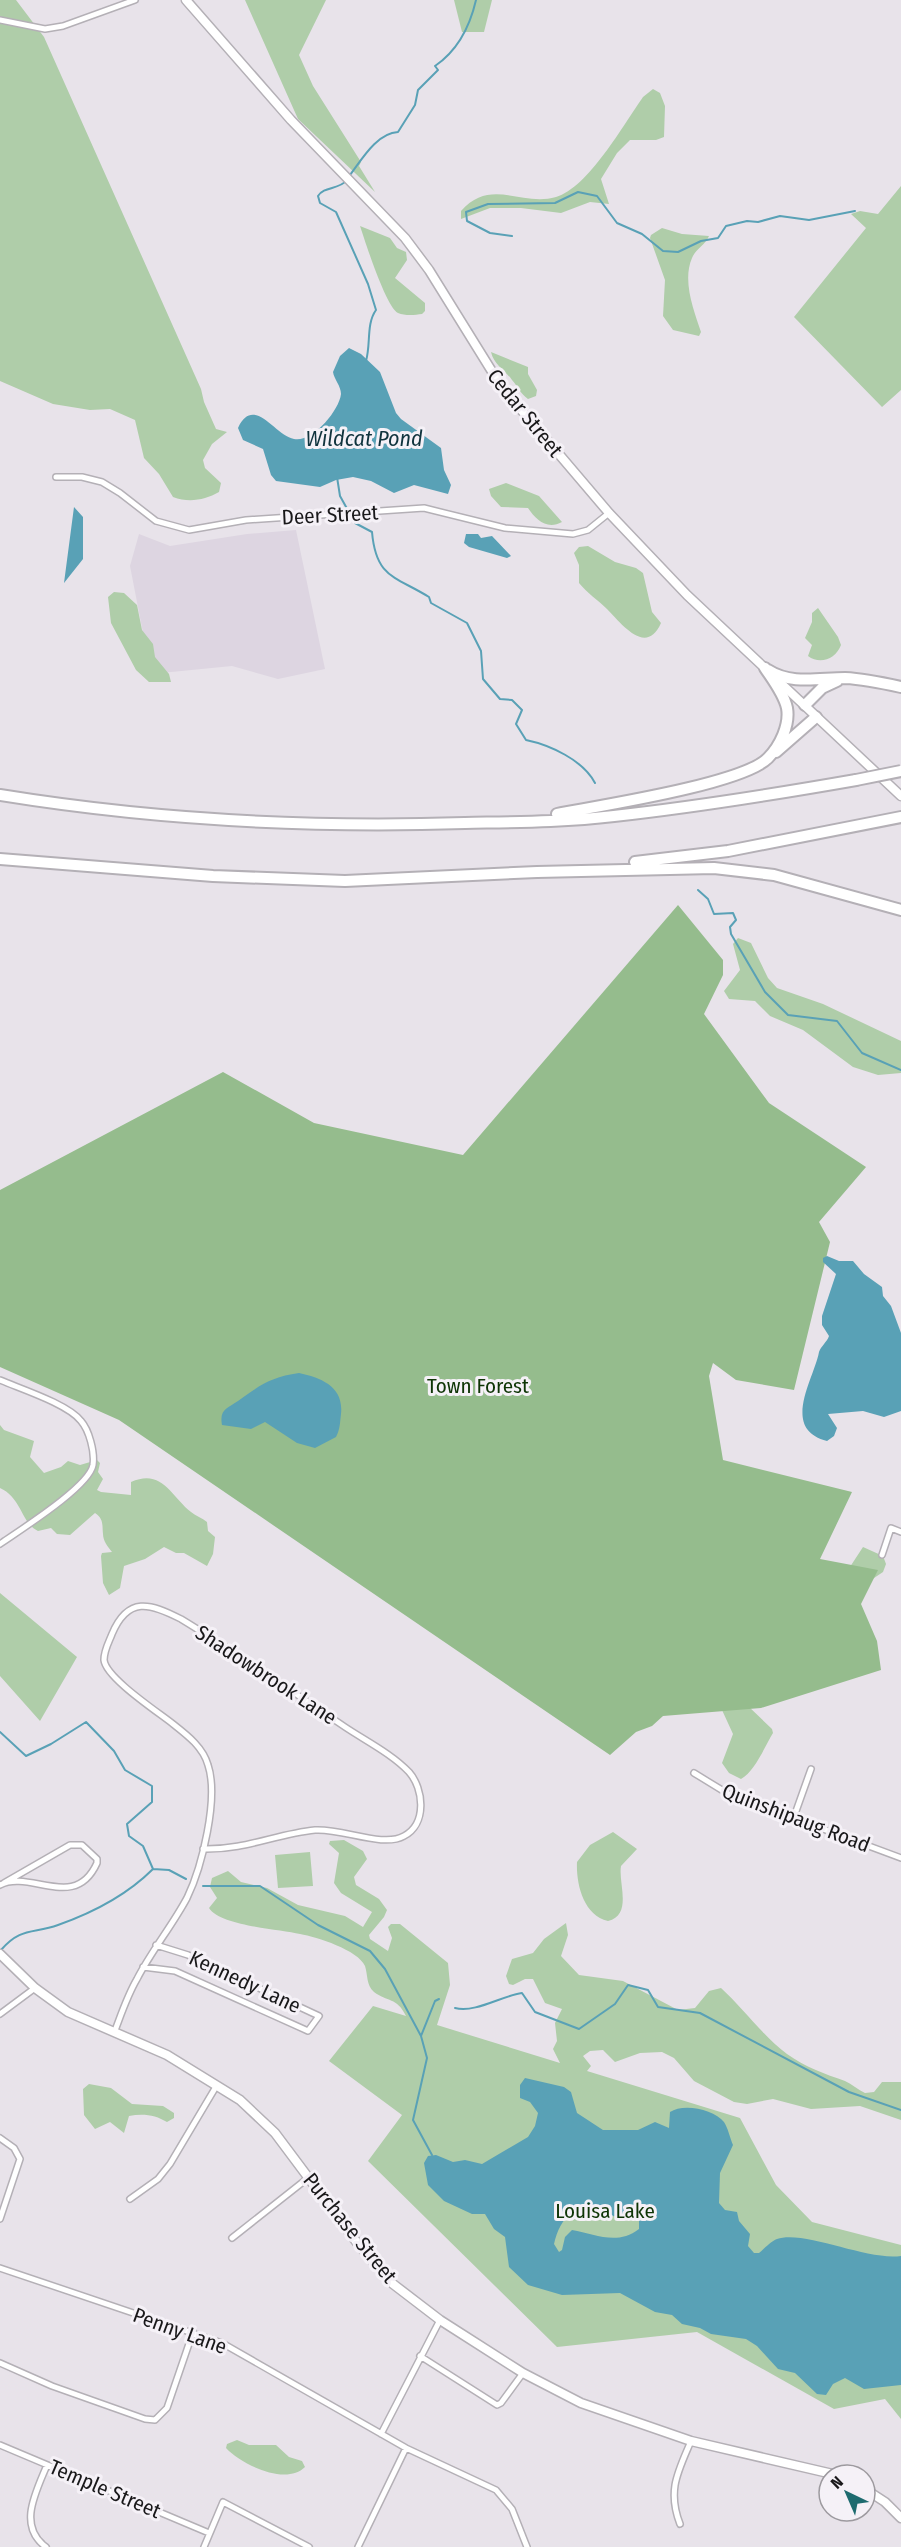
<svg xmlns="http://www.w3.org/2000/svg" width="901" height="2547" viewBox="0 0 901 2547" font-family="'Fira Sans Condensed',sans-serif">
  <rect width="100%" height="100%" fill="#e8e3ea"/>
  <path fill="#ddd5e1" d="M296,530l29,139 -47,10 -46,-13 -81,8 -21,-108 9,-32 31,12 77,-12z"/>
  <path fill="#afcda9" d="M0,0h16l28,37 157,352 3,13 12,27 11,3 -15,12 -9,16 2,8 16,15 -2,9c-14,8 -30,11 -46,5l-14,-23 -15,-16 -9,-38 -25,-11 -20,1 -37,-6 -53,-23z
    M245,0h81l-27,55 14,31 48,76 -2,4 16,26 -77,-73z
    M454,0h38l-8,32h-22z
    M653,89l7,4 5,13 -1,31 -8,3h-26l-13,13 -16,26 8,25 -19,-2 -29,11 -40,-5h-31l-29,11v-8c30,-34 60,-4 95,-14 32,-9 68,-73 87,-100z
    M901,186v204l-19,17 -88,-90 72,-89 -15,-14 9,-3 18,3z
    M360,226l30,12 7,10 9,4 1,8 -12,18 30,25v8l-3,3c-7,1 -17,2 -24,-1 -12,-6 -33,-72 -38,-87z
    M662,228l20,6 27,2c-4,9 -14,14 -17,22 -10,23 2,53 9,74l-2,4 -26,-6 -10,-14 2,-36 -15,-42 1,-3z
    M491,352l37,15v7l9,16 -1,6 -8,3c-8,-6 -10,-12 -16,-19 -7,-10 -18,-15 -21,-28z
    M506,483l33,13 23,26c-15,8 -26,-2 -34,-14l-27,-1 -10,-11 -2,-7z
    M588,546l27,16 21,6 7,5 9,39 9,11c-15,34 -40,0 -54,-14 -9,-9 -20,-16 -28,-26v-18l-5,-12 5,-6z
    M114,592l10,1 13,12 5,25 11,14 2,13 14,17 2,8h-22l-13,-12 -25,-47 -3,-26z
    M818,608l20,29 3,8c-5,14 -21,20 -33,11l4,-11 -7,-7 7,-16v-9z
    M738,938l13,5 17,35 9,10 46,16 78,37v32l-23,2 -25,-8 -50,-37 -33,-14 -15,-15 -26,-2 -5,-8 16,-21 -7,-26z
    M0,1425l4,5 30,11 -4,16 14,16 17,-6 7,-6 12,4 17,-5 3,3 -2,9 5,7 -6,11 4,2 30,3v-13c31,-14 40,14 60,30 5,4 11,6 16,10l1,9 7,6 -2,17 -6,12 -23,-13h-8l-12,-6 -19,12 -21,7 -4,22 -11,7 -6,-12 -2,-27 1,-3 10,-1c-4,-5 -9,-11 -9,-18 -1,-9 1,-15 -8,-21l-25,22 -13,-1 -6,-6 -13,3c-17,-8 -16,-33 -38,-43z
    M863,1547l20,9 3,8 -3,8 -15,10 -22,-9z
    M0,1593l77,64 -37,64 -40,-45z
    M747,1705l25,24 1,4c-8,13 -18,38 -32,46l-12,-6 -7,-10 11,-29 -11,-24z
    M613,1832l24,17 -16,17c-3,17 12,49 -13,55 -25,-6 -32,-38 -31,-59l13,-17z
    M344,1840l19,11 4,8 -13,18 2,8 23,14 8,11 -3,7 -15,18 1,4 18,12 4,-13 -4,-11 3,-3h9l48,39 2,22 -13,40 123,38 -7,-14 4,-8 -2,-18 7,-14 -17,-6 -12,-24h-8l-12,6 -4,-1 -3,-8 6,-17 21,-6 11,-14 22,-16 2,12 -7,21 18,19 44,6 55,29 17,-2 14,-17 12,-3c22,20 42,48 66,66 18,13 38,20 58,27 7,3 13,9 20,12l9,-1 8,-10h19v38l-41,-14 -49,3 -38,-10 -26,5 -13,-2 -40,-21 -20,-23 -12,-6 -22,1 -25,9 -12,-12 -13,1 -7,5 8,10 -4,5 153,47 36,67 36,37 89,23v174l-16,-20 -51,10 -137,-77 -140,15 -189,-186 34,-46 -73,-54 44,-55 33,10c-9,-19 -19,-14 -32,-24 -8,-7 -6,-17 -9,-26 -7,-16 -48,-29 -65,-32 -21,-5 -80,-8 -91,-26l8,-10 -7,-11 2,-9 16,-7 13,11 26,6 31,17 47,11 18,11 9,-15 -31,-19 -7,-10 5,-30 -10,-9 1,-3z
    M310,1852l3,34 -35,2 -3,-33z
    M89,2084l22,4 21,16 31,2 11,7v5l-7,4c-11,-7 -24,-9 -38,-6l-5,17 -14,-11 -15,7 -11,-14 -1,-26z
    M237,2440l12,5h27l13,12 13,4 3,6c-19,19 -63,-2 -79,-19l1,-4z"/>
  <path fill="#95bc8d" d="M678,905l45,55v15l-19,39 65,89 97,64 -47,55 11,20 -36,148 -58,-10 -23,-17 -4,13 14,84 129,32 -32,67 58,11 -17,34 16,37 4,29 -120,38 -98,8 -11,10 -16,6 -26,23 -491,-335 -119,-53v-177l223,-118 91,51 149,32z"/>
  <path fill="#59a1b6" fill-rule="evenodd" d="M349,348l12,6 19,18 16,41 5,6 40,29 3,22 7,15 -3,9 -34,-9 -20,8 -23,-12 -18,-4 -17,3 -16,7 -44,-6 -5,-6 -8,-26 -20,-9 -5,-12c16,-34 37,8 56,11 18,4 45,-28 47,-45 0,-8 -7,-15 -8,-22l7,-16z
    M74,507l9,10v42l-19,24z
    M466,534h12l3,4 11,-2 19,20 -4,2 -38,-11 -5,-4z
    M827,1256l12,5h14l11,13 18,13 1,9 8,10 10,27v78l-17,6 -21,-6 -35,3 9,14 -3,8 -7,5c-47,-12 -13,-62 -8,-89 2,-6 8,-10 10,-16l-7,-11v-9l14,-42 -13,-12v-4z
    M299,1373c23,5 45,14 42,41 -1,8 -1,16 -5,23l-21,11 -18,-5 -32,-21 -14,7 -29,-4c-3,-16 6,-17 16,-24 22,-16 33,-24 61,-28z
    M525,2078l39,9 7,5 6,21 26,17h35l17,-8 14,6 1,-16c13,-9 44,-3 54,10 4,6 6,16 9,23l-13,28 -1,30 6,7 12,2 2,9 11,13 -2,12 6,7h5c5,-4 12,-12 18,-14 28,-9 90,22 124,17v129l-37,4 -19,-11 -12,6 -7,11 -9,-1 -22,-21 -17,-4 -21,-23 -11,-7 -35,-5 -11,-6 -18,-4 -10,-9 -17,-3 -35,-19 -58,2 -34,-10 -19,-18 -4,-30 -11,-8 -9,-15h-13l-28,-13 -16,-16 -4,-22 4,-7 8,-1 17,7 12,-2 17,4 46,-27 7,-11 3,-13 -8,-11 -10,-4v-13zM574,2211h17l17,6 25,-4 6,7v9c-22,17 -44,5 -67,1l-7,7 -3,13 -3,2 -5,-8c3,-13 8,-25 20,-33z"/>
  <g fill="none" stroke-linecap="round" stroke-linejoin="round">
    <path stroke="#59a1b6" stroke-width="2" d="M350,175c12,-16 27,-42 48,-43l17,-27 3,-15 20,-20 -3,-4c22,-15 35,-40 41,-66
      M347,180c-8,10 -23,6 -29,16l2,7 16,9 32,72 8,26c-10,14 -5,34 -10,51
      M512,236l-22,-3 -23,-12 -1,-9 22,-8 67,-1 23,-11 19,4 20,27 25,11 21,17 15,1 23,-11 17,-3 8,-12 21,-5 11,1 22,-6 29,4 46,-9
      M337,477l3,19 15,27 17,9c4,46 23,44 57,65l2,6 36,20 14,28 2,28 17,20 12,1 10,10 -6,14 10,16c24,5 57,20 69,43
      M698,890l10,9 6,15 19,-1 3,7 -6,7 1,7 34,58 23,23 49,6 25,32 39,17
      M0,1732l26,24 25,-12 35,-22 28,29 11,19 27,16v16l-25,22 2,12 14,10 10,23 16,1 17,9
      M203,1886h57l58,39 52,26 15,18 36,67 6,22 -14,62 19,35
      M1,1950c20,-23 32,-16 57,-25 34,-12 69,-30 95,-56
      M455,2008c21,5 46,-12 67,-15l13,19 44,17 36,-25 13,-19 20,5 10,17 42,6 149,79 52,18
      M421,2036l14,-35 4,-2"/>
    <g stroke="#b4b0b6" stroke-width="8">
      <path id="minor" d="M0,20l45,9 18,-3 72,-26
        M56,477h26l20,5 18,11 36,28 33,9 57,-10 178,-12 81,20 68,6 15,-4 21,-17
        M0,1380c21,9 68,24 81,41 8,9 14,31 12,44 -4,22 -73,65 -93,79
        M882,1555l9,-27 10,4
        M694,1773l36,22 42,14 23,5 28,15 78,29
        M795,1814l16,-45
        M0,1885c30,-16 75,27 97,-22v-4l-15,-14h-12l-66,38
        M143,1967l32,4 133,60 11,-15 -131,-61 -32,-10
        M0,2014l35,-26
        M114,2033c7,-18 13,-37 23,-54 15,-29 35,-53 50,-81 15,-31 32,-100 21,-133 -5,-18 -21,-30 -35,-41 -15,-12 -67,-46 -69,-64 0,-10 5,-18 8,-26 16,-38 38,-31 69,-15 56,34 110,72 164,108 21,14 47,27 64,45 15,17 18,52 -5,64 -21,12 -62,-8 -89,-6 -39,4 -70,20 -112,19
        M0,2138l14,10 6,11 -20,60
        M130,2199l28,-20 12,-15 47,-79
        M232,2238l76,-60
        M0,2268l222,75 184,105 90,42 16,19 15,38
        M420,2356l77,49 4,-2 22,-30
        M0,2363l52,23 93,33 10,1 12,-12 26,-76
        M381,2434l59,-114
        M0,2445l209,88
        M680,2524c-13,-34 -2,-52 11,-83
        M46,2547c-29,-21 -10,-55 1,-82
        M204,2547l19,-45 86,45
        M358,2547l48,-99"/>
    </g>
    <g stroke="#b4b0b6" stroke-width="11">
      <path id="secondary" d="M186,0l105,120 114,118 24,32 72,116 108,127 78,82 214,201
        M0,1954l35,34 33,24 99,43 73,45 35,33 83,111 35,40 47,36 83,53 58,30 110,38 146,34
        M865,2489l20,13 16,16"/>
    </g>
    <g stroke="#b4b0b6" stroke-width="14">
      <path id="motorway" d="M768,670c23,15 51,8 77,8 19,1 38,5 56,9
        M805,705l17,-17 15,-7
        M776,752l40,-35
        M0,795c154,25 309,33 465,28 49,-1 100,-1 149,-7 81,-9 162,-22 242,-36
        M557,814c41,-8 186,-30 211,-56 12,-12 22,-33 19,-50 -3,-14 -14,-28 -22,-40
        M0,859l213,17 132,5 192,-9 177,-4 60,7 127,35
        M635,862l93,-11 173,-34"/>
    </g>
    <use href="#minor" stroke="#fff" stroke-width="5"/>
    <use href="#secondary" stroke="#fff" stroke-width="8"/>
    <use href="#motorway" stroke="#fff" stroke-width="10"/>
    <g stroke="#b4b0b6" stroke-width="14" stroke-linecap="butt">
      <path id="motorway-bridge" d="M856,780l45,-9"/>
    </g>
    <use href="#motorway-bridge" stroke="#fff" stroke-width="10"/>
  </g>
  <g text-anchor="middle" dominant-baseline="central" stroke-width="6" stroke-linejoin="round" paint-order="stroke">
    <g font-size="21" fill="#19181a" stroke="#f5f1f7">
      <text transform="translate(525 413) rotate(51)">Cedar Street</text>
      <text transform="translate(330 515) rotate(-3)">Deer Street</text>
      <text transform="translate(266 1675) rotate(33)">Shadowbrook Lane</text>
      <text transform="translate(796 1818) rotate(21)">Quinshipaug Road</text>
      <text transform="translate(245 1982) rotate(25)">Kennedy Lane</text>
      <text transform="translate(350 2228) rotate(51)">Purchase Street</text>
      <text transform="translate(180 2331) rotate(20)">Penny Lane</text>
      <text transform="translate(105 2489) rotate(23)">Temple Street</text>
    </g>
    <g font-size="21" fill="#0e3505" stroke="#f5f1f7">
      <text x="478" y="1386">Town Forest</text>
      <text x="605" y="2211">Louisa Lake</text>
    </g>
    <g font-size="22" font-style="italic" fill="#11343e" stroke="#f5f1f7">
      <text x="364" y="438">Wildcat Pond</text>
    </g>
  </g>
  <g transform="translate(847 2493) rotate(316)"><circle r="28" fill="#f5f1f7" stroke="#9d9a9f" stroke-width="1.5"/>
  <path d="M0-4.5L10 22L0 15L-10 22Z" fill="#1e6b6f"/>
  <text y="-9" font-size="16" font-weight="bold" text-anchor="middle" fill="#19181a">N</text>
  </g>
</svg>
